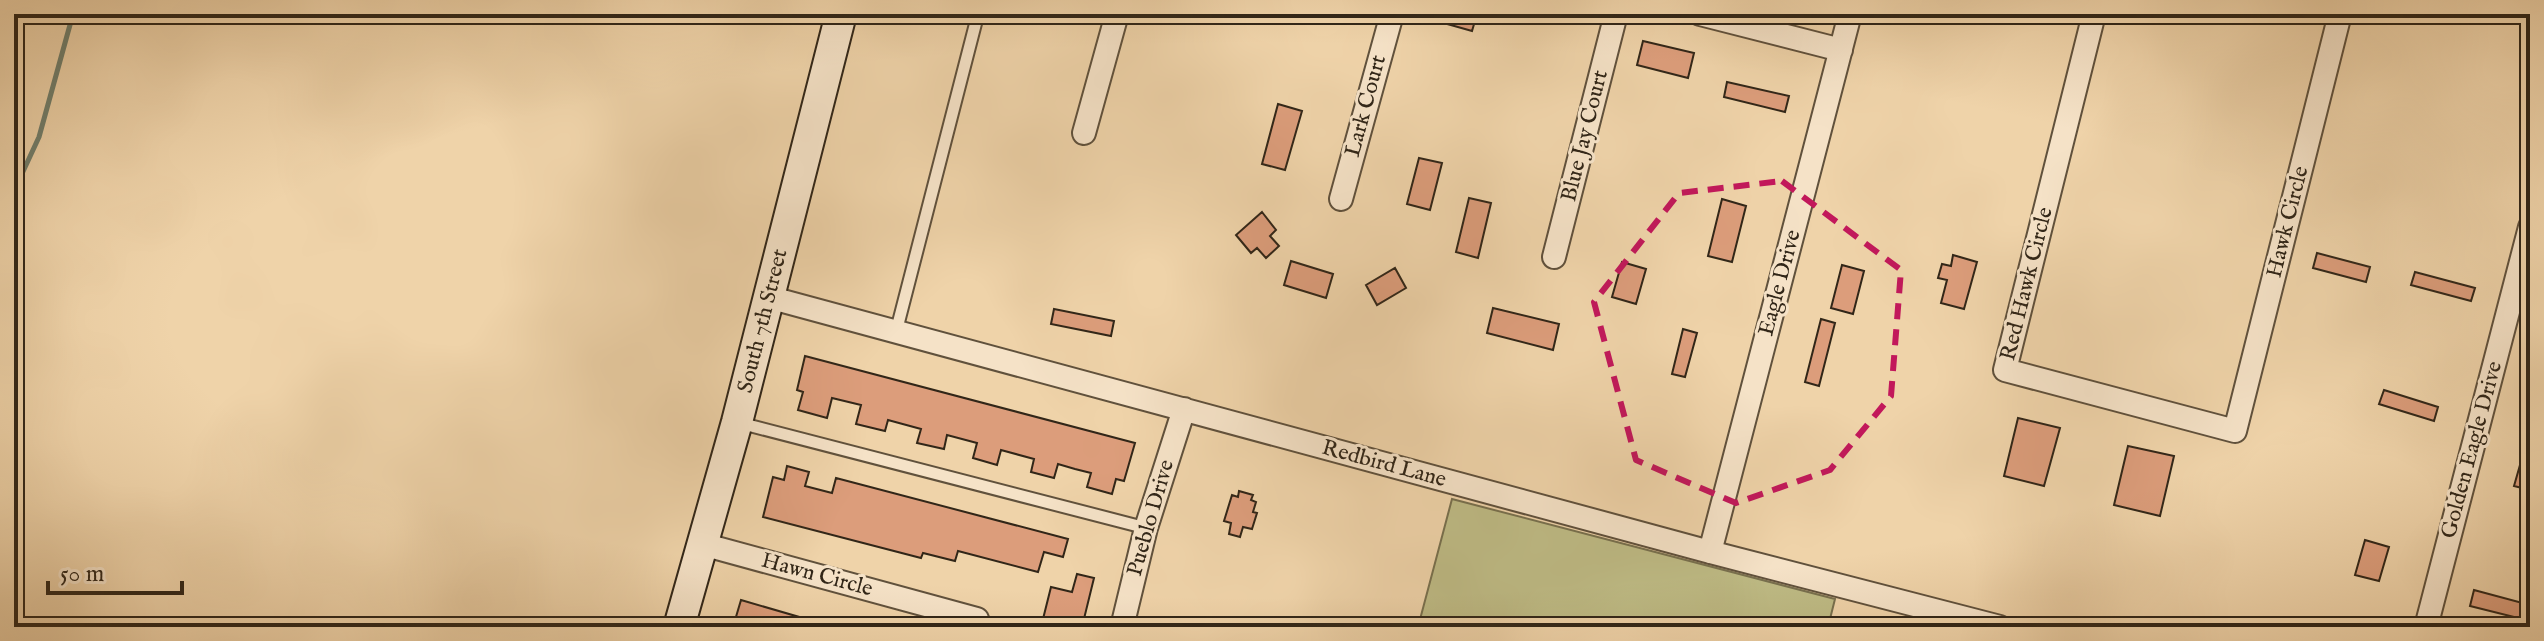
<svg xmlns="http://www.w3.org/2000/svg" width="2544" height="641" viewBox="0 0 2544 641" font-family="'IM FELL English',serif">
  <rect width="100%" height="100%" fill="#efd3a9"/>
  <filter id="stains"><feTurbulence type="fractalNoise" baseFrequency=".0025" numOctaves="4"/><feColorMatrix values="0 0 0 0 .2 0 0 0 0 .09 0 0 0 0 .02 0 0 0 .5 -.17"/></filter>
  <radialGradient id="worn" r=".72"><stop offset=".6" stop-color="#630" stop-opacity="0"/><stop offset="1" stop-color="#630" stop-opacity=".3"/></radialGradient>
  <path fill="#bebb85" stroke="#78704e" stroke-width="2" d="M1452,499l383,100 -7,28h-410z"/>
  <g fill="none" stroke-linecap="round" stroke-linejoin="round">
    <path stroke="#707e6c" stroke-width="5" d="M14,191l25,-54 34,-123"/>
  </g>
  <path fill="#dc9d7b" stroke="#312618" stroke-width="2" d="M1427,14h50l-5,17 -46,-13z
    M1643,41l51,12 -6,25 -51,-13z
    M1727,82l62,14 -4,16 -61,-15z
    M1278,104l24,7 -17,59 -23,-6z
    M1419,158l23,5 -12,47 -23,-6z
    M1469,198l22,5 -13,55 -22,-6z
    M1722,199l24,7 -14,56 -24,-6z
    M1262,212l14,18 -6,6 9,10 -13,12 -9,-10 -6,5 -15,-18z
    M2317,253l53,14 -4,15 -53,-14z
    M1953,255l24,7 -13,47 -23,-6 6,-23 -9,-2 4,-14 9,2z
    M1291,261l42,13 -7,24 -42,-13z
    M1622,262l24,7 -10,35 -24,-7z
    M1842,265l22,6 -11,43 -22,-6z
    M1395,268l11,20 -29,17 -11,-20z
    M2415,272l60,16 -4,13 -60,-16z
    M1493,308l66,16 -6,26 -66,-17z
    M1054,309l60,12 -3,15 -60,-12z
    M1821,319l14,4 -16,63 -14,-4z
    M1683,329l14,4 -12,44 -13,-3z
    M805,356l330,87 -11,38 -8,-2 -4,15 -25,-7 4,-14 -16,-4 -17,-5 -4,14 -23,-6 3,-13 -33,-9 -4,15 -24,-7 4,-15 -30,-8 -3,14 -27,-6 4,-14 -33,-9 -3,11 -29,-7 5,-19 -29,-7 -5,20 -29,-8 5,-18 -6,-2z
    M2384,390l54,17 -4,14 -55,-17z
    M2018,418l42,10 -16,58 -40,-10z
    M2526,444l4,1v45l-16,-4z
    M2128,446l46,10 -14,60 -46,-11z
    M787,466l22,6 -4,14 27,7 4,-15 232,61 -5,18 -19,-5 -6,20 -80,-21 -3,10 -32,-8 -2,5 -158,-41 10,-40 11,3z
    M1239,491l14,4 -2,5 5,2 -3,10 4,1 -5,16 -9,-2 -3,10 -11,-3 2,-11 -7,-2 8,-26 6,2z
    M2365,540l24,7 -10,34 -24,-6z
    M1077,574l17,4 -12,49h-41l10,-40 21,5z
    M2474,590l56,15v16l-60,-15z
    M741,600l79,23 -1,4h-86z"/>
  <g fill="none" stroke-linecap="round" stroke-linejoin="round">
    <g stroke="#60513c" stroke-width="15">
      <path id="service" d="M896,332l82,-318
        M740,423l406,105"/>
    </g>
    <g stroke="#60513c" stroke-width="26">
      <path id="minor" d="M1700,14l141,36
        M2094,14l-89,356 230,61 105,-417
        M1084,133l33,-119
        M1341,199l51,-185
        M1554,257l62,-243
        M768,297l942,255 290,75
        M702,544l275,75
        M1710,552l140,-538
        M1122,627l24,-99 38,-119
        M2426,627l104,-400"/>
    </g>
    <g stroke="#312618" stroke-width="34">
      <path id="secondary" d="M679,627l58,-205 104,-408"/>
    </g>
    <path stroke="#312618" stroke-width="3" stroke-dasharray="2 4" stroke-linecap="butt" d="M14,36l9,-22"/>
    <use href="#service" stroke="#f5e2c7" stroke-width="11"/>
    <use href="#minor" stroke="#f5e2c7" stroke-width="22"/>
    <use href="#secondary" stroke="#f5e2c7" stroke-width="30"/>
  </g>
  <path fill="none" stroke="#c2185b" stroke-width="6" stroke-dasharray="16 10" stroke-linejoin="round" d="M1782,181l119,89 -10,126 -61,74 -94,33 -100,-43 -42,-158 85,-109z"/>
  <g text-anchor="middle" dominant-baseline="central" stroke-width="6" stroke-linejoin="round" paint-order="stroke">
    <g font-size="22" fill="#312618" stroke="#f5e2c7">
      <text transform="translate(1366 106) rotate(-75)">Lark Court</text>
      <text transform="translate(1585 136) rotate(-76)">Blue Jay Court</text>
      <text transform="translate(2288 222) rotate(-76)">Hawk Circle</text>
      <text transform="translate(1780 283) rotate(-75)">Eagle Drive</text>
      <text transform="translate(2027 284) rotate(-76)">Red Hawk Circle</text>
      <text transform="translate(763 321) rotate(-76)">South 7th Street</text>
      <text transform="translate(2472 450) rotate(-75)">Golden Eagle Drive</text>
      <text transform="translate(1384 464) rotate(15)">Redbird Lane</text>
      <text transform="translate(1151 518) rotate(-74)">Pueblo Drive</text>
      <text transform="translate(817 575) rotate(15)">Hawn Circle</text>
    </g>
  </g>
  <rect width="2544" height="641" fill="none" stroke="#efd3a9" stroke-width="48"/>
  <rect x="16" y="16" width="2512" height="609" fill="none" stroke="#312618" stroke-width="4"/>
  <rect x="24" y="24" width="2496" height="593" fill="none" stroke="#312618" stroke-width="2"/>
  <path d="M48 581v12h134v-12" fill="none" stroke="#312618" stroke-width="4"/>
  <text x="60" y="581" font-size="24" fill="#312618" stroke="#f5e2c7" stroke-width="6" paint-order="stroke">50 m</text>
  <rect width="100%" height="100%" filter="url(#stains)"/>
  <rect width="100%" height="100%" fill="url(#worn)"/>
</svg>
